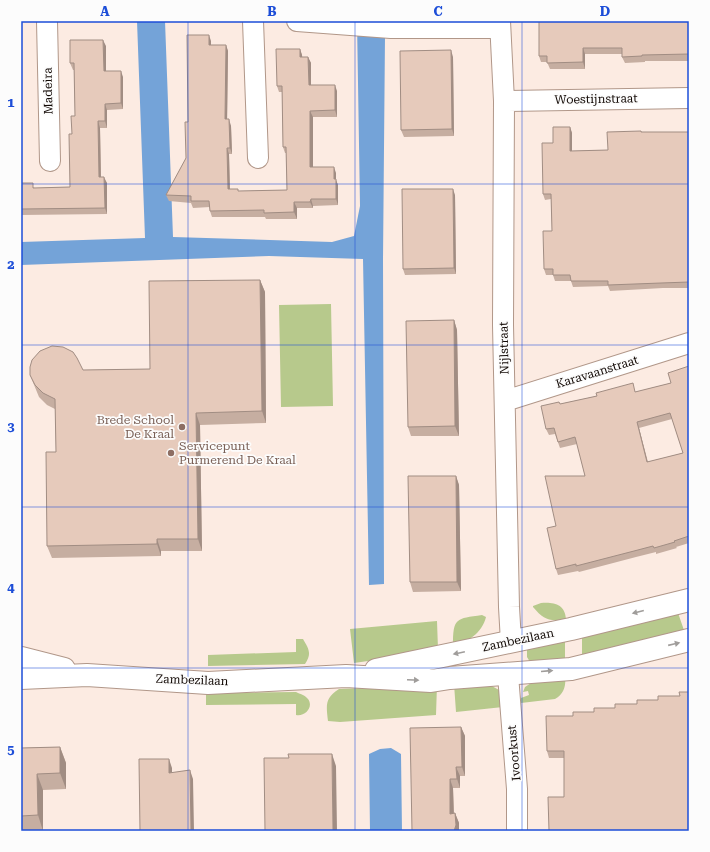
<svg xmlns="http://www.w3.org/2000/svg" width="710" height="852" viewBox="0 0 710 852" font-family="'Roboto Serif',serif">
  <rect width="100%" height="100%" fill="#fcebe2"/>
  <path fill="#b7c98c" d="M331,304l2,102 -52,1 -2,-102z
    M541,603c13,-1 24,1 25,16 -16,3 -22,1 -33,-12v-1z
    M677,610l9,26 -104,23v-28z
    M482,615l4,2c-4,16 -18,25 -33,29 0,-29 3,-27 29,-31z
    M437,621l1,28 -42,8 -42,6 -4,-34z
    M565,636v25l-35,1 -3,-5v-9z
    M296,639h7c6,10 9,15 2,25l-97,2v-11l88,-3z
    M565,674c1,11 0,19 -10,25l-34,4v-5l8,-3 -1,-4 -5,1 2,-5 9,-6z
    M454,684l36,1 9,5 4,17 -47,5z
    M437,685l-1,30 -96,7 -12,-1c-2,-16 -3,-23 11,-32z
    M296,692c4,2 9,3 12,7 6,8 -3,18 -12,16v-11l-90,1v-12z"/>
  <path fill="#74a3d8" d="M137,21h28l8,216 159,5 22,-6 6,-30 -3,-185 28,15 -2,224 1,324 -15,1 -6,-326 -94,-3 -248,9v-23l124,-4z
    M391,748l10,6 1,77h-32l-1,-77 11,-5z"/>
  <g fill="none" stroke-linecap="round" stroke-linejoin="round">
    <g stroke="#b19789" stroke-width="22">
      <path id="street" d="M47,21l3,140
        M253,21l5,137
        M297,21l94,7h109
        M500,21l4,80 -1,224 6,282 2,35
        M504,101l185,-3
        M505,401l184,-58
        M508,675l9,114v42"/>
    </g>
    <g stroke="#b19789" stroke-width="24">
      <path id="secondary" d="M21,658l43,11
        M376,670l195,-41 118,-29
        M21,678l66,-3 121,8 138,-7 85,5 19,-3 121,-9 118,-29"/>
    </g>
    <use href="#street" stroke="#fff" stroke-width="20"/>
    <use href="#secondary" stroke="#fff" stroke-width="22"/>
  </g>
  <path fill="#c6aea1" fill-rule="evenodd" d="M689,21v40h-44v1l-20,1 -3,-6v-3h-37v15h-35l-3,-7h-6l-2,-6z
    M211,41v4h15l2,6 -1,68 4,7 1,28h-3l1,35 9,2 48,-1 -1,-37h-1l-2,-6 -1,-55h-3l-2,-6 23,-37 2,6v2h6l3,6v22l26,6v26h-24v50l23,6v7l2,5v20l-25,1v2h-16v11h-31l-1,-2h-53l-2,-6v-4l-17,1 -2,-5 -22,-2 -3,-6 20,-37 2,-36z
    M106,46v25l17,6v32l-16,1v18h-7l1,49 6,6v31l-86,1v-32l14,5 35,-1 2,-53 3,-18 -1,-46h-1l-3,-7z
    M453,57l1,79 -50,1 -3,-7z
    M570,127l2,6v18l36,-1 33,-19 1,1h47v156h-26l-53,3 -2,-5 -35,1 -2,-6h-16l-2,-6h-7l-2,-6 8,-38 -1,-32 -6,1 -2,-6 10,-51z
    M455,195l1,79 -51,1 -2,-6z
    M260,280l5,12 1,131 -66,2 2,126h-41v5l-109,2 -5,-12 9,-94 -1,-43 -8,-4 -8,-8 -9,-22 53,-5 67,-1z
    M454,320l3,10 2,106h-48l-3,-9z
    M689,366v177l-13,4 1,1 -21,6v-2l-20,5 -57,15 -1,-1 -20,4 -2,-6v-43l29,-50 -8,-32 -17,4 -5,-14 -6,1 -3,-6 14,-25 37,-8 39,-4 35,-9zM672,419l11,34 -35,9 -9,-34z
    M456,476l3,9 2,106 -48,1 -3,-10z
    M689,692l-125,105v-39h-15l-2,-7 26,-35 107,-20z
    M461,727l4,9v40h-5v12h-7l1,25h1l4,10 -47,8z
    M60,747l6,16v26l-23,1v41h-22v-83z"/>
  <path fill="#a18d83" d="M209,35l2,6v10l-2,-6z
    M103,40l3,6v31l-2,-6z
    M226,45l2,6 -1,75 -2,-7z
    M583,48l2,6v15l-2,-7z
    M300,49l2,6 1,9 -3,-7z
    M451,50l2,7 1,79 -2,-7z
    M308,57l3,6v29l-2,-7z
    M121,71l2,6v32l-2,-6z
    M335,85l2,6v26l-2,-7z
    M105,104l2,6v18l-2,-7z
    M310,111l3,6v56l-3,-6z
    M229,119l2,7 1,28 -2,-6z
    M98,121l2,7 1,55 -2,-6z
    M570,127l2,6v23l-2,-5z
    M227,148l2,6 1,41 -2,-6z
    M334,167l2,6v7l2,5v20l-2,-6 -2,-20z
    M104,177l3,6v31l-2,-6z
    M453,189l2,6 1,79 -2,-6z
    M311,199l2,7v2l-3,-6z
    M294,202l3,6v11l-3,-7z
    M260,280l5,12 1,131 -4,-12z
    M454,320l3,10 2,106 -4,-10z
    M196,413l4,12 2,126 -4,-12z
    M637,422l2,6 10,40 -2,-6z
    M456,476l3,9 2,106 -4,-9z
    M157,539l4,12v5l-4,-12z
    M461,727l4,9v40l-3,-9z
    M60,747l6,16v26l-6,-16z
    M332,754l4,12 1,65h-4z
    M169,759l3,9v14l-3,-9z
    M456,767l4,9v12l-3,-9z
    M190,770l3,9 1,52h-3z
    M37,774l6,16v41l-5,-16z
    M450,779l3,9 1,35 -4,-9z
    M455,813l4,10v8h-5z"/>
  <path fill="#e6cabb" stroke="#a18d83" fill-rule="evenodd" d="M539,21h150v33l-47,1v1l-20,1v-9h-39v14l-36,1v-7h-8z
    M187,35h22v10h17l-1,74h4l1,29h-3l1,41h10v2l49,-1 -1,-43h-3l-1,-61h-5l-1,-37h24v8h8l1,28h26v25l-25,1v56h24v12h2v20h-25l-1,3h-16v10l-30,1v-3l-54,1 -1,-10h-18v-5l-25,-1 20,-37 -1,-36h3z
    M70,40h33l1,31h17v32l-16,1v17h-7l1,56h5l1,31 -84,1v-26h12v5l37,-1 -1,-53h3l-1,-18h4l-1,-53h-4z
    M451,50l1,79 -51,1 -1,-79z
    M553,127h17v24l38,-1 -1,-18 34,-1v1h48v150l-28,1 -53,2v-4h-37l-1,-6h-17v-6h-9l-1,-38h9l-1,-37h-8l-1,-51h11z
    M402,189h51l1,79 -51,1z
    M260,280l2,131 -66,2 2,126h-41v5l-110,2 -1,-94h10l-1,-53 -12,-6 -8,-8 -5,-10v-8l2,-7 8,-9 12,-5 11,1 10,5 4,6 6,12 67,-1 -1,-88z
    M454,320l1,106 -47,1 -2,-106z
    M689,366v170l-15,5 1,1 -21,6 -1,-2 -19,5 -58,15v-2l-20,5 -9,-41 9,-2 -11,-50h40l-10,-39 -17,5 -4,-14 -8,1 -5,-23 18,-4 1,2 37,-8 -1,-3 37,-10 2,9 36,-9 -3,-10zM670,413l13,40 -36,9 -10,-40z
    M408,476h48l1,106h-47z
    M679,692h10v139h-140l-1,-34h16v-46h-17l-1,-35h27v-4h21v-4h21v-4h22v-4h21v-4h22z
    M461,727l1,40h-6l1,12h-7v35l5,-1 1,12 -2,6h-42l-2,-103z
    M60,747v26l-23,1 1,41 -17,1v-68z
    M288,754h44l1,77h-68l-1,-73h25z
    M139,759h30v14l21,-3 1,61h-51z"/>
  <defs><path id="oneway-solid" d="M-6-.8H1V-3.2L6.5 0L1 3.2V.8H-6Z"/></defs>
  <g fill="#a09d9b">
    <use href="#oneway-solid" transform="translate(638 612) rotate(166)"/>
    <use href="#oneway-solid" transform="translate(674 644) rotate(-13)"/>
    <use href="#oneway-solid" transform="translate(459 653) rotate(168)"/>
    <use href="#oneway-solid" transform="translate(547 671) rotate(-5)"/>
    <use href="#oneway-solid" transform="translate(413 680) rotate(3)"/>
  </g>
  <path fill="none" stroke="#1d4ed8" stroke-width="1" stroke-opacity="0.55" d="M188,21v810M355,21v810M522,21v810M21,184h668M21,345h668M21,507h668M21,668h668"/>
  <g fill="#8d6e63" stroke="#fcfcfc" stroke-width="1.5">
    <circle cx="182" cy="427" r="4"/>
    <circle cx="171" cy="453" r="4"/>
  </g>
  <g text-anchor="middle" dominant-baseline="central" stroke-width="3.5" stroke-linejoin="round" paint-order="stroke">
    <g font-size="12" fill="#120905" stroke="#fcfcfc">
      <text transform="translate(48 91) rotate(-91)">Madeira</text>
      <text transform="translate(596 99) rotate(-1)">Woestijnstraat</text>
      <text transform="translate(504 348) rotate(-91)">Nijlstraat</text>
      <text transform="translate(597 372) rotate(-17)">Karavaanstraat</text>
      <text transform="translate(518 640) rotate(-12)">Zambezilaan</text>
      <text transform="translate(192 680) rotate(2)">Zambezilaan</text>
      <text transform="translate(514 753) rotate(-95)">Ivoorkust</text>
    </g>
    <g font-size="12" fill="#785e54" stroke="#fcfcfc" text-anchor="end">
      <text x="174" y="420">Brede School<tspan x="174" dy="14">De Kraal</tspan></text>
      <text x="179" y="446" text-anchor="start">Servicepunt<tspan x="179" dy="14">Purmerend De Kraal</tspan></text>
    </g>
  </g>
  <rect width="710" height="852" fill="none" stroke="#fcfcfc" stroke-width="44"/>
  <rect x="22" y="22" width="666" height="808" fill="none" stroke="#1d4ed8" stroke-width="1.5"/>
  <g font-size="13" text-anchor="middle" font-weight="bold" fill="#1d4ed8">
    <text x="105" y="16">A</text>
    <text x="272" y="16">B</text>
    <text x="438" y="16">C</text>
    <text x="605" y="16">D</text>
    <text x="11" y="107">1</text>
    <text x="11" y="269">2</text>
    <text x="11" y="431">3</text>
    <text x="11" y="592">4</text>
    <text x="11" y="754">5</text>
  </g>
</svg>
